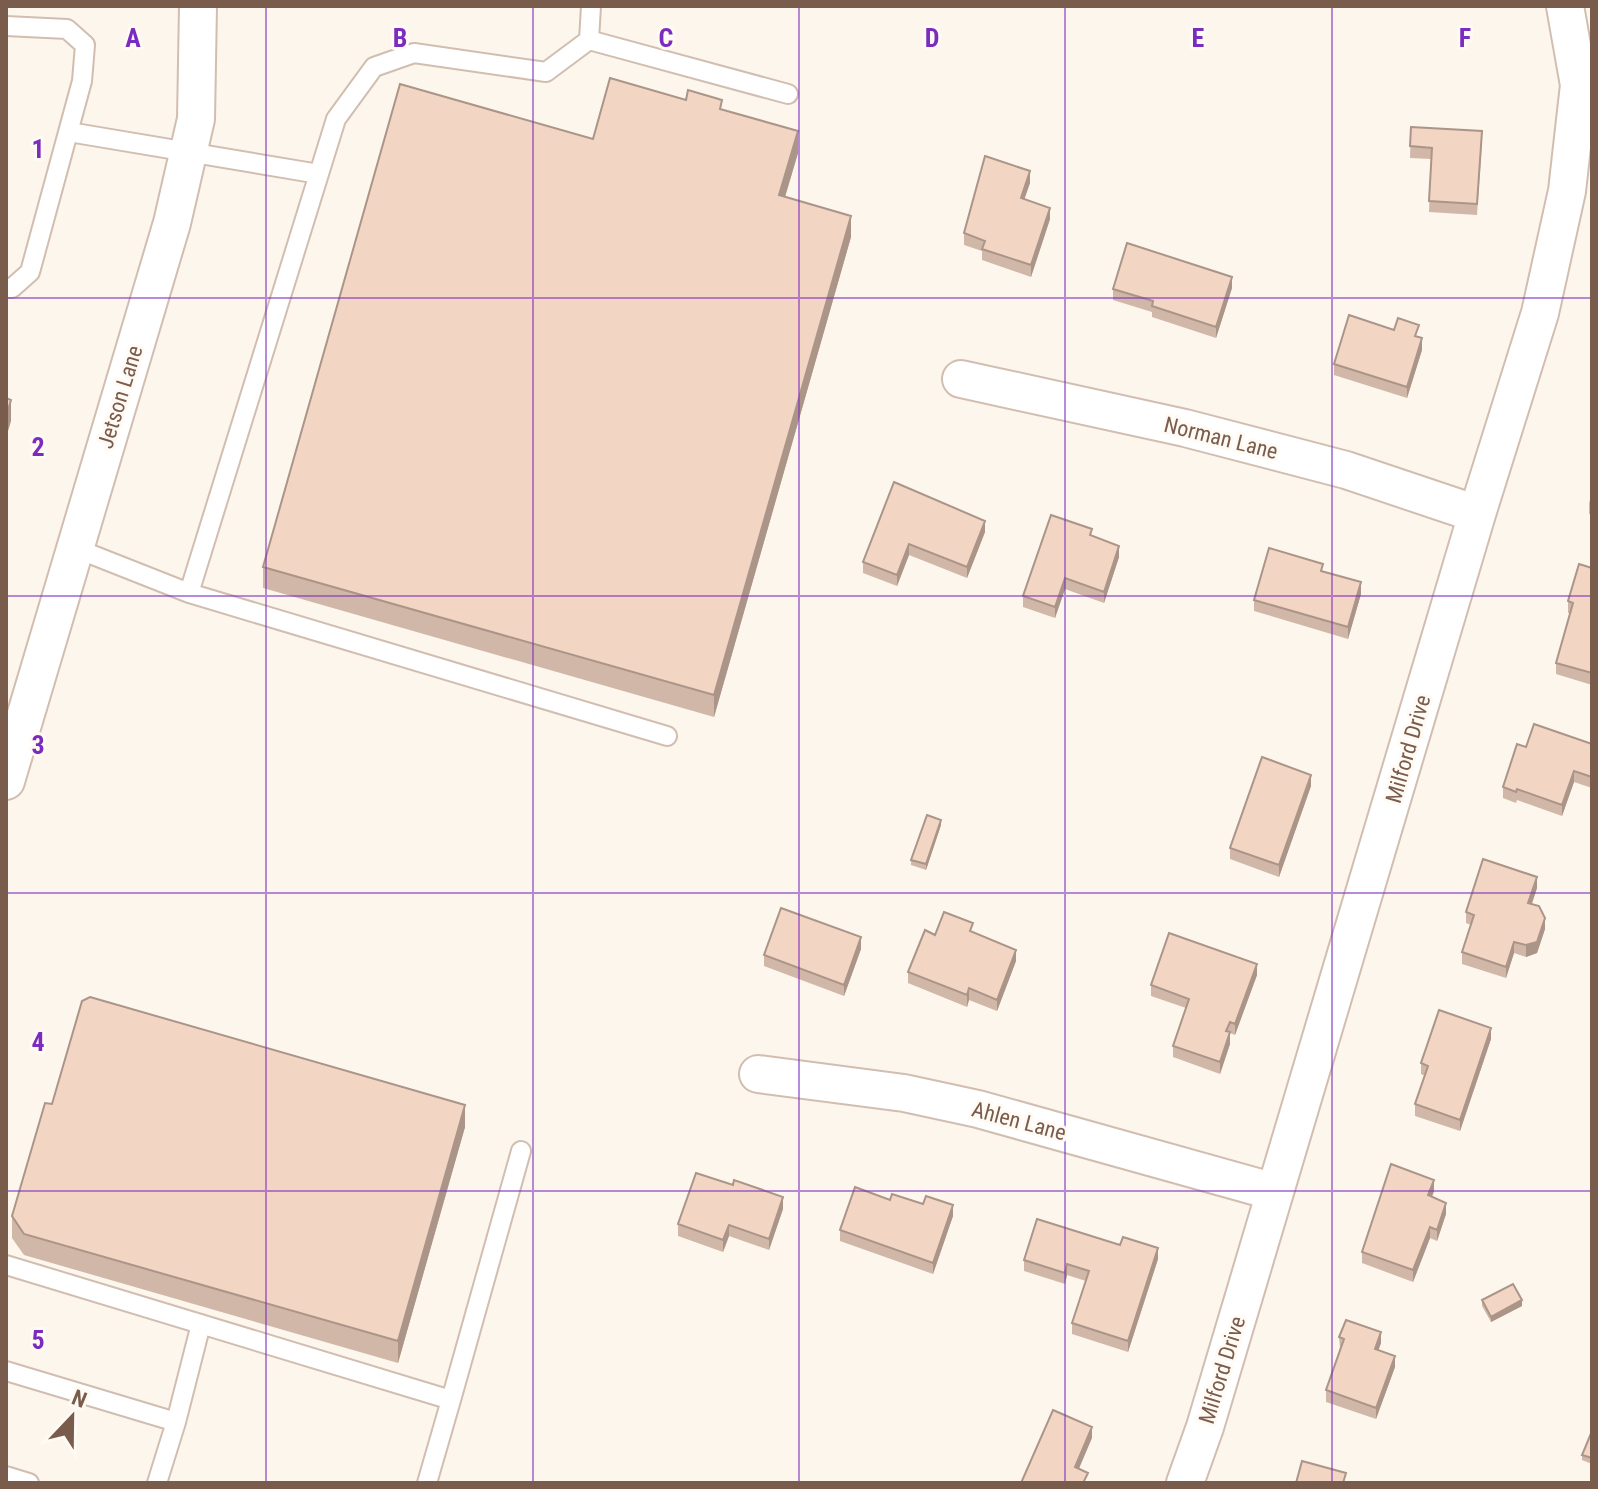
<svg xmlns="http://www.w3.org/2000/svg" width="1598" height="1489" viewBox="0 0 1598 1489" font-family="'Roboto Condensed',sans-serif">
  <rect width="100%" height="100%" fill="#fdf6ec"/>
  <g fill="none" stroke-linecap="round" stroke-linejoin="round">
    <g stroke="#d1beb0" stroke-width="22">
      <path id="service" d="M6,26l61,3 18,16 -3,36 -52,191 -18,16h-6
        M589,40l-43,32 -132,-19 -40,14 -38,52 -147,474 478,143
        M589,40l199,54
        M589,40l2,-34
        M69,132l250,42
        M75,548l114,45
        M6,1265l445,135 -24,83
        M6,1371l170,51 25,-98
        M451,1400l70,-249
        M6,1476l23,7
        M157,1483l19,-61"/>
    </g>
    <g stroke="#d1beb0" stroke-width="40">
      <path id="minor" d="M961,379l224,49 161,42 131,44
        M6,781l166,-558 24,-104 2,-113
        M758,1074l146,19 74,16 297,83
        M1185,1483l20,-56 272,-913 63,-201 27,-122 12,-106 -14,-79"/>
    </g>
    <use href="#service" stroke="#fff" stroke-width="18"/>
    <use href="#minor" stroke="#fff" stroke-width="36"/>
  </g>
  <path fill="#d1b7a8" d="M722,110l76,43 -13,44 66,40 -137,480 -451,-129v-21l330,-428z
    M1411,127l71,15 -5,73 -48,-3 2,-53 -21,-1z
    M1030,183l-6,16 26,20 -19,58 -49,-17v-9l-18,-6v-12z
    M1232,288l-16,50 -64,-21v-5l-39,-12v-11z
    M1418,337l4,13 -15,48 -73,-23v-11z
    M894,482l91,50 -18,46 -58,-23 -12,31 -34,-13v-11z
    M1592,493v22l-3,-1v-11z
    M1092,536l27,21 -15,46 -39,-14 -10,29 -32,-11v-11z
    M1592,568v117l-36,-11v-11l14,-50h-2v-12z
    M1323,572l38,22 -13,45 -94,-28v-11z
    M1592,744v44l-18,-6 -12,34 -45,-16 -1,3 -13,-5v-11l23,-40z
    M1311,786l-32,91 -49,-18v-11z
    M941,825l-15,45 -15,-5v-5z
    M1537,888l-5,16 13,25 -8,24 -11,4 -12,-4 -8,25 -44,-14v-12l9,-27 -5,-2v-11z
    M973,933l43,28 -19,50 -28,-11 -2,7 -59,-24v-11l27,-37z
    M861,949l-17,47 -80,-30v-11z
    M1257,975l-22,60 -5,-2v11l-10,30 -47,-17v-11l13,-38 -35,-12v-11z
    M1491,1039l-31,92 -45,-15v-12l10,-28 -4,-2v-11z
    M52,1104l413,23 -67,236 -374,-108 -12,-17v-22z
    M1434,1191l-2,6 14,17 -9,27 -7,-3 -17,44 -51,-19v-11z
    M890,1200l33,4 30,12 -20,58 -93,-33v-11z
    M783,1209l-14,41 -40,-14 -6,16 -45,-16v-12z
    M1158,1259l-30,93 -56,-18v-11l14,-42 -19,-6 -2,9 -41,-13v-11z
    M1482,1300l40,6 -31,16 -9,-16z
    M1339,1337l42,6 -3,7 17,17 -19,52 -50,-17v-12l14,-42z
    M1592,1431v33l-10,-4v-5z"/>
  <path fill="#aa9588" d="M798,131v22l-19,64v-22z
    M1030,171v12l-9,26v-11z
    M1050,208v11l-19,58v-12z
    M851,216v21l-137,480v-22z
    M1232,277v11l-16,50v-11z
    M1422,338v12l-15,48v-11z
    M11,400v21l-5,17v-21z
    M985,521v11l-18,46v-11z
    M909,544v11l-12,31v-11z
    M1119,546v11l-15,46v-11z
    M1065,578v11l-10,29v-11z
    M1361,582v12l-13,45v-12z
    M1574,771v11l-12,34v-11z
    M1311,775v11l-32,91v-12z
    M941,820v5l-15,45v-6z
    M1537,877v11l-9,26v-11z
    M1545,918v11l-8,24 -11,4v-12z
    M861,937v12l-17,47v-11z
    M1514,942v11l-8,25v-11z
    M1016,950v11l-19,50v-11z
    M1257,964v11l-22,60v-11z
    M969,988v12l-2,7v-12z
    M1491,1028v11l-31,92v-11z
    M1230,1032v12l-10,30v-12z
    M465,1105v22l-67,236v-22z
    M1434,1180v11l-6,15v-11z
    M783,1197v12l-14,41v-11z
    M1446,1203v11l-9,27v-11z
    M953,1205v11l-20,58v-11z
    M729,1225v11l-6,16v-12z
    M1430,1227v11l-17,44v-12z
    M1158,1248v11l-30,93v-11z
    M1067,1264v11l-2,9v-11z
    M1522,1300v6l-31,16v-5z
    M1381,1332v11l-6,17v-11z
    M1395,1356v11l-19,52v-11z
    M1092,1427v11l-17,40v-11z"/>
  <path fill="#f3d5c3" stroke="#aa9588" stroke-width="2" d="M610,78l76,22 2,-10 34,10 -2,9 78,22 -19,64 72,21 -137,479 -451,-128 137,-483 193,55z
    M1411,127l71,4 -5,73 -48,-3 3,-53 -22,-2z
    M985,156l45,15 -9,27 29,10 -19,57 -49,-16 3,-8 -21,-8z
    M1127,243l105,34 -16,50 -64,-21 1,-5 -40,-12z
    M1349,315l45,15 4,-12 21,7 -4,11 7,2 -15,49 -73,-23z
    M6,398l5,2 -5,17z
    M894,482l91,39 -18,46 -58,-23 -12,31 -34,-13z
    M1051,515l41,14 -2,6 29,11 -15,46 -39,-14 -10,29 -32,-11z
    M1269,548l54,16 -2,7 40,11 -13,45 -94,-27z
    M1579,564l13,4v105l-36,-10 17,-60 -5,-2z
    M1534,724l58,20v33l-18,-6 -12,34 -45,-16 -1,3 -13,-5 14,-43 9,3z
    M1262,757l49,18 -32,90 -49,-17z
    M927,815l14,5 -15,44 -15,-4z
    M1483,859l54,18 -9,26 11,3 6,12 -8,24 -11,3 -12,-3 -8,25 -44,-15 12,-37 -8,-3z
    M781,908l80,29 -17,48 -80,-30z
    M944,912l29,11 -3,8 46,19 -19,50 -28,-12 -2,7 -59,-23 17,-42 10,5z
    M1169,933l88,31 -22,60 -5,-2 -4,9 4,1 -10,30 -47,-16 16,-47 -38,-14z
    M90,997l375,108 -67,236 -374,-107 -12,-18 33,-113 7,1 30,-103z
    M1439,1010l52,18 -31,92 -45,-16 13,-38 -7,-3z
    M1391,1164l43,16 -6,15 18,8 -9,27 -7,-3 -17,43 -51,-18z
    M696,1173l37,12 1,-5 49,17 -14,42 -40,-14 -6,15 -45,-16z
    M855,1187l35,13 2,-6 31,10 3,-8 27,9 -20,58 -93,-33z
    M1037,1219l83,26 3,-8 35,11 -30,93 -56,-18 17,-52 -22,-7 -2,9 -41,-13z
    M1513,1284l9,16 -31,17 -9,-17z
    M1346,1320l35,12 -6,17 20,7 -19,52 -50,-18 18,-51 -5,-2z
    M1053,1410l39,17 -17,40 13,6 -5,10h-62z
    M1592,1431v27l-10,-3z
    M1302,1461l44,12 -3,10h-47z"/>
  <path fill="none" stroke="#7b2cbf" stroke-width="2" stroke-opacity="0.55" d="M266,6v1477M533,6v1477M799,6v1477M1065,6v1477M1332,6v1477M6,298h1586M6,596h1586M6,893h1586M6,1191h1586"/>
  <g text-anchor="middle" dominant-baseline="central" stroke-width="6" stroke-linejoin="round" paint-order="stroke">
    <g font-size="22" fill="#7a5c4d" stroke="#fffaf3">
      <text transform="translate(120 397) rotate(-73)">Jetson Lane</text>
      <text transform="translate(1221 438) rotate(14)">Norman Lane</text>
      <text transform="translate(1408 749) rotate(-74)">Milford Drive</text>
      <text transform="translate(1019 1121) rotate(15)">Ahlen Lane</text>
      <text transform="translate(1222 1370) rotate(-73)">Milford Drive</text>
    </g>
  </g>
  <g font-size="26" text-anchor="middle" font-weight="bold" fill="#7b2cbf" stroke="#fffaf3" stroke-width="6" stroke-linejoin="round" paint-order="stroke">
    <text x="133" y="47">A</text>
    <text x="400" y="47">B</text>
    <text x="666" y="47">C</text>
    <text x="932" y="47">D</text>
    <text x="1198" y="47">E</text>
    <text x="1465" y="47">F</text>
    <text x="38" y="158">1</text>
    <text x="38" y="456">2</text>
    <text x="38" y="754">3</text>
    <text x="38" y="1051">4</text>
    <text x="38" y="1349">5</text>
  </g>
  <rect width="1598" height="1489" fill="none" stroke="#7a5c4d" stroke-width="16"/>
  <g transform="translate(72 1417) rotate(22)" stroke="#fffaf3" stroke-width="6" paint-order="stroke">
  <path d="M0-6L14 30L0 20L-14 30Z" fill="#7a5c4d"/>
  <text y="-12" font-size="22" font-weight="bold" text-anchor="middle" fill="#7a5c4d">N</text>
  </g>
</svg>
